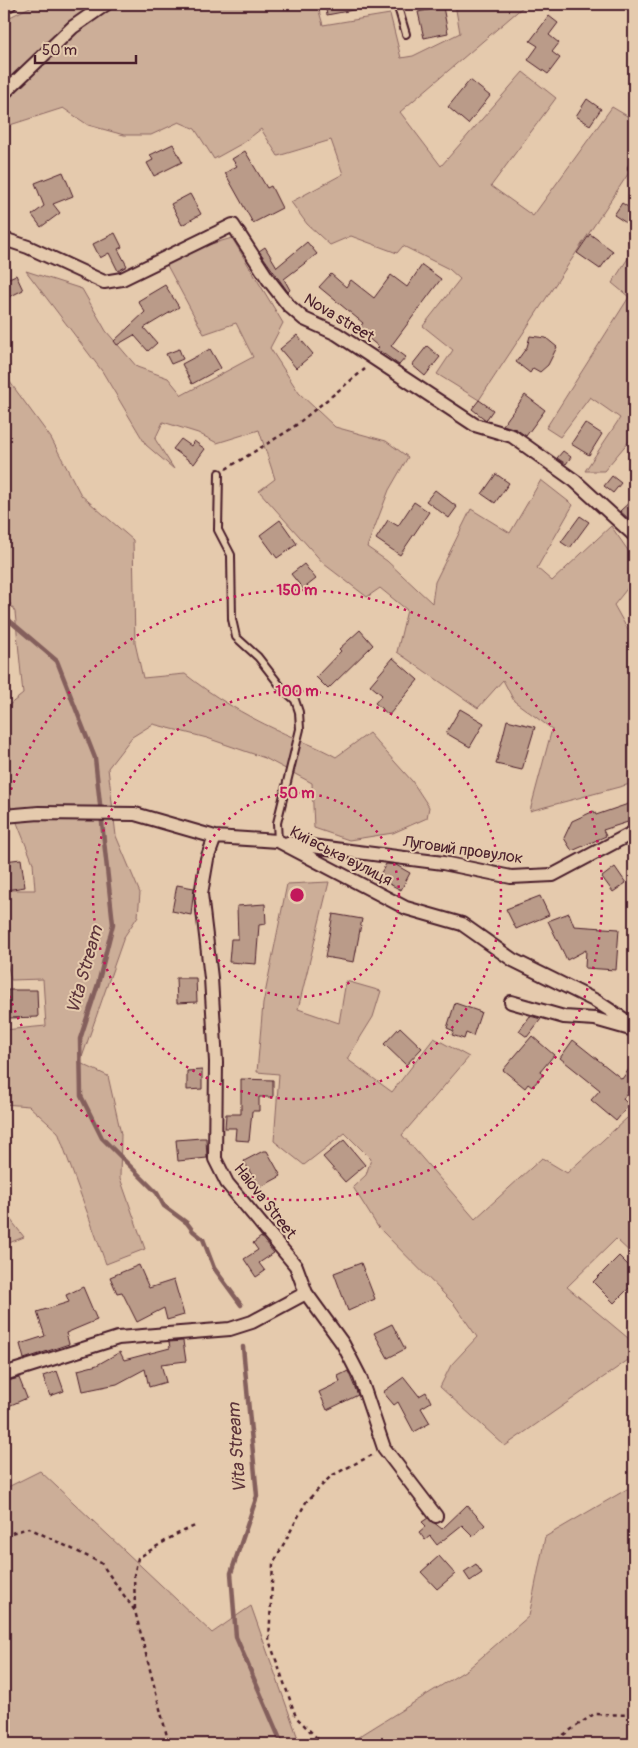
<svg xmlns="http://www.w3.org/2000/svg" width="638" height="1748" viewBox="0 0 638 1748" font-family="Pangolin,sans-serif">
  <rect width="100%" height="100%" fill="#e5caad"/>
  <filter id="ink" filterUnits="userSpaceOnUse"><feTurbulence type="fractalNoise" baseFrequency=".02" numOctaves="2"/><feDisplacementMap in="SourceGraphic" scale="10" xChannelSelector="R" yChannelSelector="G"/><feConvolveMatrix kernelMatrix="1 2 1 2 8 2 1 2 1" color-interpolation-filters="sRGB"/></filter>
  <g filter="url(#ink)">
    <path fill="#ccae98" stroke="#8b6662" d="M36,4h281l6,21 67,-11 11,44 12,-2 47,-23 -5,-29h68l1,2 -124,106 41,54 82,-94 33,26 -65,88 42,30 79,-109 22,13v45l-155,235 -42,-26 16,-24 -30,-24 37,-47 -11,-10 -46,-23 -6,7 -46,-17 -21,9 -23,-21 -16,-22 52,-28 -12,-34 -53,16 -17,-27 -18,14 -29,16 -19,-30 -16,-7 -28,13h-27l-36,-10 -25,-17 -53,17 -6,-12v-93z
      M232,238l51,85 -13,25 29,45 36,34 51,14 22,16 -19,33 -22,57 20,14 45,42 3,-21 36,-73 39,24 31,-53 32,25 -36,63 15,13 59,-55 23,33v21l-20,25 14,25 6,5v148l-104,28 22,-82 -38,-28 -11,-21 -25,28 -81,-56 10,-42 -27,-22 -13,9 -43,-33 -65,-73 16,-12 -16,-49 -42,13 -19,-10 -35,-11 -8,17 19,30 -28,-24 -44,-74 -76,-100 56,18 24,42 31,36 31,11 14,17 71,-38 -17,-34 -32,11 -41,-76z
      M634,249v186l-30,36h-19l35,-53 -30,-21 -30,40 -14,-9 83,-131 -17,-14z
      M4,374l47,64 30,57 52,45 2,103 8,35 42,-4c28,22 59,41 92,56 20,10 40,16 59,27l33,-24 43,48 17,26 -2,11 -34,15 -44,7 -35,-12 -2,-45 -47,-25 -58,-20 -54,-14 -21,13 -24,31 8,68 24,57 -2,23 -14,21 -44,126 28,13 13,58 -1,44 25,71 -39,15 -48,-132 -29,-26 -25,-2v-74l42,-4 -3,-47 -32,1 -7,-31 2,-59h29l-2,-27 -29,-73v-81l19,-15 -8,-82 -11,-19z
      M329,882l-31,127 41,14 7,-42 35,10 -8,26 -26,42 45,33 42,-54 35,19 -67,78 73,84 67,-61 25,15 60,-55 7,6v132l-18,-17 -49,48 67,56v13l-129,90 -65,-59 11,-22 26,-28 -23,-33 -76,-77 -25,-40 13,-12 5,-16 -26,-26 -41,32 -30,-24 5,-67 -22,-2 6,-68 24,-120z
      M4,1211l20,26 -20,8z
      M40,1471l172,162 39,-27 49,138h-296v-255z
      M634,1485v259h-287l121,-75 61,-53 16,-79z"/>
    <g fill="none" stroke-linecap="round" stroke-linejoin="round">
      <path stroke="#845f5c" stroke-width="4.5" d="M4,616l53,45 38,97 18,166 -15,60 -18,55 1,57 21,42 55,55 7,13 23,17 6,8 10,8 11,29 27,37
        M243,1347l14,149 -26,77 5,64 46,107"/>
    </g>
    <path fill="#ba9b89" stroke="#4a1f2b" d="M325,4h32l1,5 -31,6z
      M443,7l5,26 -24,5 -6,-26z
      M549,16l9,7 -9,12 10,8 -7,9 8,6 -12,16 -20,-14 10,-14 -8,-5z
      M470,80l20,16 -22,28 -20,-17z
      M587,99l14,10 -11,16 -14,-9z
      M173,144l9,18 -28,14 -7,-13 6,-3 -3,-5z
      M245,151l22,37 4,-2 11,22 -29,15 -28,-50 12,-7 -5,-7z
      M63,172l10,24 -20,8 7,9 -19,14 -9,-12 12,-9 -9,-23z
      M190,194l11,20 -19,11 -11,-21z
      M622,203l12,8v17l-20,-13z
      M115,233l7,14 -4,2 9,17 -9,5 -9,-18 -9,5 -7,-14z
      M590,234l23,17 -13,18 -23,-16z
      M307,242l10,12 -33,25 6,11 -2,2 -29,-41 6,-4 12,20z
      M422,265l19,14 -50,67 15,11 -7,8 -22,-16 2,-2 -12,-10 2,-3 -9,-7 3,-4 -44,-36 12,-13 15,13 5,-7 23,18 17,-23 16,12z
      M16,275l7,15 -16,8 -3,-7v-11z
      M165,285l14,22 -35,21 13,15 -9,8 -14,-16 -17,10 -3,-4 31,-29 -7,-11z
      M297,335l16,19 -17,14 -16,-19z
      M530,336l16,2 11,9 -9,18 -8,7 -7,-4 -3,5 -14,-11 11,-15z
      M427,346l13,11 -15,19 -13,-11z
      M179,349l4,10 -12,5 -5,-10z
      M210,349l11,19 -29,16 -10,-20z
      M525,395l20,15 -19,26 -10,-7 -13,-4z
      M479,400l14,10 -7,10 -14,-11z
      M585,423l17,11 -13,21 -18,-11z
      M181,439l10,7 3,-5 11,8 -11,15 -21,-15z
      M563,451l8,6 -5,7 -9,-6z
      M496,474l13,9 -14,20 -13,-9z
      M612,476l9,7 -8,10 -9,-7z
      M435,490l22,17 -8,11 -23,-17z
      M634,498v16l-5,5 -9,-8z
      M414,502l15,10 -29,43 -24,-16 12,-19 10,6z
      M580,516l9,6 -19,26 -9,-6z
      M280,520l17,24 -20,14 -17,-23z
      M304,564l12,15 -13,10 -12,-15z
      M360,630l13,15 -45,44 -12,-12 25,-26 -2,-2z
      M393,658l25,22 -29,35 -14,-12 7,-8 -12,-10z
      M460,709l24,14 -14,24 -24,-14z
      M507,720l28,7 -13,43 -26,-6z
      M634,802v18l-31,10 3,6 -34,15 -8,-13 8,-17 22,-10 2,4z
      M21,859l4,28 -19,3 -2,-29z
      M386,864l10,1 14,8 -9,17 -23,-12z
      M615,867l11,16 -13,9 -11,-15z
      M177,885l17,3 -3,27 -19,-4z
      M540,896l9,19 -33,14 -10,-20z
      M265,904l1,20 -7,1 -3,39 -27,-2 2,-23h7l-1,-33z
      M569,913l5,13 45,3 -3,41 -31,-2 1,-18 -19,10 -19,-39z
      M333,914l29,5 -8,43 -29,-5z
      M176,978h20l1,24 -20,1z
      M8,990h29l1,27 -30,1z
      M455,1003l26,9 -8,24 -7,-3 -2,6 -12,-4 2,-4 -7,-3z
      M530,1016l11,3 -14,18 -8,-6z
      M400,1027l22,21 -16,17 -22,-21z
      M532,1036l22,19 -14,17 3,3 -11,12 -4,-3 -3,4 -22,-18z
      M573,1040l49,39 12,-17v21l-11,16 6,6 -13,16 -25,-21 9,-10 -40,-32z
      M202,1070v19l-15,1v-19z
      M241,1079l32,1v17h-14v14h-7l-3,30 -14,-1 1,-12h-11l1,-14h15z
      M201,1138h5l1,20 -29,3 -2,-21z
      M344,1140l21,25 -20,17 -22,-25z
      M263,1151h4l14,25 -22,12 -15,-27z
      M261,1237l13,16 -15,10 6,8 -9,6 -12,-18 14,-9 -5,-7z
      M619,1256l15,15v12l-20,20 -21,-21z
      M361,1263l14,36 -27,12 -14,-38z
      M139,1265l10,23 25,-8 10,35 -17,5 -3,-12 -27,14 -15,-30 -5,1 -7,-16z
      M83,1287l14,33 -31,13 3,11 -45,15 -4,-15 25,-8 -8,-24 32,-10 -3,-7z
      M392,1324l13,25 -17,9 -14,-25z
      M183,1341l3,20 -25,3 5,18 -17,5 -4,-18 -28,15 -34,7 -5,-21 19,-5 23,-13 4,8 46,-12 -1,-6z
      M57,1371l7,20 -14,5 -7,-20z
      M348,1371l10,24 -31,15 -8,-18 21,-10 -2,-6z
      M404,1377l15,19 7,-4 5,10 -10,6 9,15 -16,9 -16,-30 -4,3 -11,-13z
      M19,1378l8,20 -23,10v-26z
      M467,1505l18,20 -12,11 -11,-11 -25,20 -7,-9 -5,4 -6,-8 7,-6 -4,-4 6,-4 14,11z
      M439,1556l16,18 -18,15 -16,-17z
      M476,1564l6,9 -12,8 -6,-9z"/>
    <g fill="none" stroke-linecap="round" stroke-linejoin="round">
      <g stroke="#4a1f2b" stroke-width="10">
        <path id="service" d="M397,4l9,30
          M545,5l1,-1
          M632,168l2,-3
          M219,473l-1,57 13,25 1,64 4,18 22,20 24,31 13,12 4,12 1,17 -23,94 1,18"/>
      </g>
      <g stroke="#4a1f2b" stroke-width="16">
        <path id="minor" d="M4,6l6,-2
          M4,93l69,-66 33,-23
          M4,239l24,8 76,35 18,-3 111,-54 35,54 21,27 15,13 33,15 138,91 37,11 63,45 59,54
          M4,816l35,-3 96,1 80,23 63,4 128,67 56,16 51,36 83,41 38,25
          M215,837l-8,22 -6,35 10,84 5,84 -1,97 12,24 69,83 10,27 37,51 17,33 24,71 52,68
          M288,843l155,20 68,14 42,-2 81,-43
          M511,1002l53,15 31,2 39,11
          M4,1374l114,-36 112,-9 22,-7 54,-29"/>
      </g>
      <path stroke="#4a1f2b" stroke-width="2.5" stroke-dasharray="4 4" stroke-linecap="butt" d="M226,469l65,-40 74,-60
        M4,1535l25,-7 72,35 34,48 34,133
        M135,1609l-1,-34 4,-17 37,-23 22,-10
        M323,1744l-27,-27 -27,-77 4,-76 33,-62 25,-26 43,-22
        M550,1744l44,-30 40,1"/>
      <use href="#service" stroke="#e5caad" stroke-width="6"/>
      <use href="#minor" stroke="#e5caad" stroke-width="12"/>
    </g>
  </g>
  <g fill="none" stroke="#c2185b" stroke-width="2.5" stroke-dasharray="2.5 5">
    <circle cx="297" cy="895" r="102"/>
    <circle cx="297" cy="895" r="204"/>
    <path d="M4 811A305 305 0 1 1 4 979"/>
  </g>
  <g text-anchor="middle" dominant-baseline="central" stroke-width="4" stroke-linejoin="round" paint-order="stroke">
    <g font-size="16" fill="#4a1f2b" stroke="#e5caad">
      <text transform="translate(339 318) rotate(31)">Nova street</text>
      <text transform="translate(463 850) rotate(8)">Луговий провулок</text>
      <text transform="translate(341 856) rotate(27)">Київська вулиця</text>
      <text transform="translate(265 1201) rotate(52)">Haiova Street</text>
    </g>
    <g font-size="18" font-style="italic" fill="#5d343b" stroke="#e5caad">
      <text transform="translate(85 970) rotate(-74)">Vita Stream</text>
      <text transform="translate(237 1448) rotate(-94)">Vita Stream</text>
    </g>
  </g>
  <circle cx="297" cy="895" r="8" fill="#c2185b" stroke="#e5caad" stroke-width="2.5"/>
  <g font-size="15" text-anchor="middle" font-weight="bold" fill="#c2185b" stroke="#e5caad" stroke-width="4" stroke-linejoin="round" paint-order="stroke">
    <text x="297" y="595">150 m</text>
    <text x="297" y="696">100 m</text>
    <text x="297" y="798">50 m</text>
  </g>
  <rect width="638" height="1748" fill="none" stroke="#e5caad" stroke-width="20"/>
  <rect x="10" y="10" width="618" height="1728" fill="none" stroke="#4a1f2b" stroke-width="2" filter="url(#ink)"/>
  <path d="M35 55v8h101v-8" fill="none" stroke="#4a1f2b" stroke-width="2.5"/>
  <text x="42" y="55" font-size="15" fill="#4a1f2b" stroke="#e5caad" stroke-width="4" paint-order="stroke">50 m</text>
</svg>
